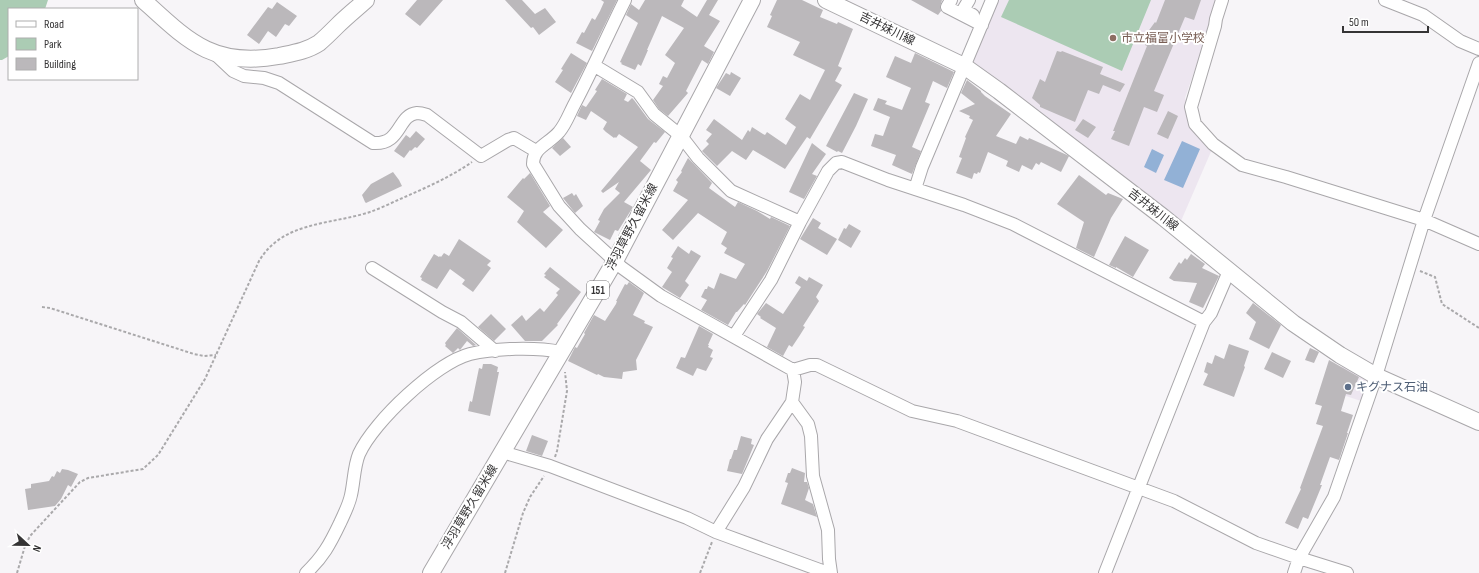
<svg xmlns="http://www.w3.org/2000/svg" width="1479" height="573" viewBox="0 0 1479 573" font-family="'Sofia Sans Condensed','Noto Sans JP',sans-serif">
  <rect width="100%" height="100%" fill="#f7f5f8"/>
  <path fill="#ede6f0" d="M998,0h221l-34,98 10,31 18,18 -32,74 -210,-160z
    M1342,366l24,13 2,4 -7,18 -33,-11z"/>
  <path fill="#abccb4" d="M0,0h48l-3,9h-36v47l-7,4h-2z
    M1009,0h142l-29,71 -121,-54z"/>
  <path fill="#92b1d6" d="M1182,141l18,8 -17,39 -19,-8z
    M1152,149l12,6 -8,18 -12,-6z"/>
  <path fill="#bbb8bb" d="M417,0h26l-23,26 -15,-12z
    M505,0h17l13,14 10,-6 11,14 -17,13 -6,-8 -2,1z
    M601,0h16l-25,51 -16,-8 6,-11 2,1 8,-15 3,2 5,-9 4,-9z
    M645,0h39l-3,6 16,11 10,-17h11l-9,15 11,6 -16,25 10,6 -6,12 -6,-4 -16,31 2,2 -20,23 -9,-7 -6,-9 10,-14 -4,-2 4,-8 4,2 8,-15 -10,-8 19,-27 -22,-12 -15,34h1l-7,16 -3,-2 -3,6 -14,-6 1,-1 -2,-1 18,-39 -12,-8 5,-11 8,6z
    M777,0h25l21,10 -3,7 17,7 1,-2 15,7 -15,37 4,2 -7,13 7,4 -32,54 -3,-2 -22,32 -32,-19 -7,10 -14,-9 -15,15 -15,-15 7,-7 -3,-3 6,-7 -6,-4 8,-11 28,21 6,-10 2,2 2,-5 11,7 2,1 2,-3 19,13 10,-18 -11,-8 15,-25 10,6 15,-30 -32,-15 7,-13 -33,-15 5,-11 -2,-1z
    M911,0h31l-2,7 1,4 -3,4z
    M1165,0h36l-7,20 -9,-3 -31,74 10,4 -7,17 -13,-5 -15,39 -18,-7 4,-8h-2l34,-85 -2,-1 2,-12 8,-11 1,1z
    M277,2l20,14 -8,10 -4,-2 -9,13 -8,-6 -9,13 -12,-9 21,-28 4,2z
    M1057,51l4,1 1,-1 41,16 -3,7 25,10 -5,8 -17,-7 -4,9 -11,-4 -13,32 -35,-15v-2l-8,-7 8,-19 5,3z
    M571,53l16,10 -16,30 -16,-11 8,-12 -2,-1z
    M915,53l39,19 -7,16 -14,-7 -8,21 5,2 -18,43 9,4 -9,23 -20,-9 4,-10 -25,-9 4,-12 8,2 7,-19 -17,-7 5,-12 9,3 -2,3 17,6 9,-22 -25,-11 9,-21 16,7z
    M731,72l10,6 -11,18 -14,-8 10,-15 4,2z
    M602,79l25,15 -3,6 4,2 4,-4 2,2 14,19 17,13 -9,11 -2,-1 -14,19 11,9 -27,32 9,5 -15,24 -3,-1 -5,10 -16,-8 6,-11 -2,-1 6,-11 16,-16 -5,-4 4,-7 -16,11 -2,-2 37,-44 -19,-13 -3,4 -1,-1 -1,1 -8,-6 -3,-3 4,-7 -16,-11 -5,9 -9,-4 5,-11 4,2 11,-16 -2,-1z
    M967,80l14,11v1l4,4 26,18 -15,22 20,8 4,-8 8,4 1,-2 38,17 2,1 -8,16 -20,-10 -2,3 -3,-2 -4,7 -10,-5 -3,7 -13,-6 2,-5 -20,-9 -8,21 -2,-1 -1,2 -3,-1 -2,6 -16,-6 6,-15 -3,-1 7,-19 -1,-1 8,-17 -4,-2 1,-2 -11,-5 16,-7 -14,-11z
    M854,93l14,6 -12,27 -14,27 -4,-2 -1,1 -11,-6z
    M1168,111l10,5 -10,23 -11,-5z
    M1083,119l13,8 -8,11 -13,-8z
    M416,131l9,8 -8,9 -2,-1 -4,4 -1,-1 -6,8 -10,-7 12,-16 4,3z
    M563,138l8,9 -11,9 -8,-8z
    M812,143l14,11 -14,20 5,2 -13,23 -15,-7z
    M688,158l24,25 -3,5 26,19 3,-5 19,9 13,8 1,-2 19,9 -23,45 -22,34 -1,-1 -7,8h-1l-8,13 -27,-15 6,-10 -6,-3 4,-8h2l1,-3 6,3 6,-16 16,6 9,-15 -21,-11 3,-5 -6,-4 6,-12 -29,-19 -25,27 -11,-10 26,-30 -15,-9 5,-9 -2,-2 6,-8 -1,-1z
    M393,172l6,8 3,6 -36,17 -1,-1 -3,-7 9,-11z
    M530,173l20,33 -7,6 20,18 -17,18 -29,-26 7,-11 -17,-14 16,-19 1,1z
    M1079,175l27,20 2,-2 15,6 -12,19 -17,39 -18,-9 8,-26 -27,-18z
    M572,193l2,3 2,-2 7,12 -8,7 -12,-15z
    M813,218l8,5 -3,5 19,11 -10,16 -27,-16z
    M849,224l12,7 -10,17 -13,-8 6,-12 2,1z
    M1125,236l24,14 -16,27 -17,-10v1l-7,-3z
    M459,239l32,22 -4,4 4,3 -18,24 -11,-8 3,-4 -15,-11 -13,20 -16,-9 1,-2 -2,-1 14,-23 5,3 1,-1 1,1 3,-4 5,3z
    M678,246l11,8 2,-4 10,6 -16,25 4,4 -9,13 -18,-11 10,-15 -5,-4 6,-10 -2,-1z
    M1191,254l14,10 -3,4 17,8 -16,32 -14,-6 8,-19 -23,-2 -5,-3 10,-16 2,2 4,-6 2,2z
    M550,267l31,25 -24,32 1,1 -16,16h-17l-14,-16 11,-10 4,6 14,-13 4,4 14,-17 -2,-2 4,-4 -16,-12 2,-2 -2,-1z
    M799,276l8,5 2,-4 14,8 -7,12 3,4 -16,25 2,1 -5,8 -8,12 -3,-2 -6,11 -16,-9 9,-19 -16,-10 1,-1 -4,-3 9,-11 17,11 18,-27 -6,-4z
    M629,282l15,11 -11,22 12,6 -1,2 9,4 -17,33 1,10 -14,2 -1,7 -18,-2 -6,-3 -1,1 -29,-14 7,-14 2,1 8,-14 -1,-1 10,-18 11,6 11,-17 1,-3h-1l9,-17 2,1z
    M1253,303l28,22 -12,24 -20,-10 7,-17 -10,-9z
    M491,314l15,15 -12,12 -16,-14z
    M699,326l14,8 -5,11h1l-1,2 5,3 -3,7 3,1 -7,13 -9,-3 -4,8 -17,-8 5,-11 4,1z
    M457,328l19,17 -3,1 -6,-5 -7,9 -2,-2 -5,5 -8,-7 1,-1 -1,-2z
    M1229,344l20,7 -5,15 1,1 -11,30 -31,-12 5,-11 -4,-2 3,-10 5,2 3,-9 9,4z
    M1310,348l9,4 -5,11 -9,-3z
    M1272,352l19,9 -8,17 -19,-9z
    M1329,360l30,17 -8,18 -5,-1 -5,17 12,4 -6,18h1l-9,27 -9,-3 -10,28h2l-14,34 -5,-2 -5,12 -13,-6 16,-34 -1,-1 23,-62 -7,-2 6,-18 -7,-2z
    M483,364h8l7,3 -1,5h2l-9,44 -22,-5 2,-10 2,1 7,-34 3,1z
    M532,435l16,6 -6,15 -16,-5z
    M741,436l11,3 -1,5 3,1 -12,29 -15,-3 3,-12h1l3,-9h3z
    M792,468l13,5 -1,9h3l2,6 -4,12 8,4 4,13 -36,-13 7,-21 -3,-1 3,-9h2z
    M62,469l6,1 10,4 -7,13 -3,-2 -7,14 -6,7 -27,4 -3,-21 6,-1v-4l18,-3 3,-5 2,1 3,-6 3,2z"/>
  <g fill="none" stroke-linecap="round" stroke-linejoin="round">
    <g stroke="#a9a7aa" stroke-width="14">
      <path id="minor" d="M625,0c-17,34 -32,69 -50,103 -5,9 -9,21 -16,29 -10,12 -26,15 -26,32l26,42 21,23 35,32 6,6 40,29 132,74 2,12 -3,20 16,22 3,12 2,40 15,54 1,29 2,14
        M951,0l-4,7 35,18
        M969,0l-6,10 10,5
        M1222,0l-6,19 -1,7 -24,81 4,17 18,20 29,21 44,12 138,43 55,24
        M1385,0l38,15 37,26 19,8
        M216,55l17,16 11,5 20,2 15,5 94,60c29,2 24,-28 44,-30 3,0 7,1 10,2l54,41 27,-16 6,-2 22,13
        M595,66l43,26 16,22 27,22 17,22 33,33 69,31
        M915,189l7,-22 70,-167
        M372,268l70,44 19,10 34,29
        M734,336l37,-56 29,-58 28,-51 8,-8 6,-1 46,18 76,25 49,19 191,98 7,-9 18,-42
        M793,370l17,-5h7l95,46 45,10 217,80 82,42 43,15 48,15
        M502,452l48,14 137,52 29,14 112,41
        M716,532l28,-45 23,-48 25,-37
        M306,573c17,-16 24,-29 34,-50 4,-9 9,-18 11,-28 3,-13 3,-29 8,-41 15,-33 77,-91 111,-100 25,-6 66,-7 91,-2
        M1105,573l99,-251
        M1294,573l5,-15 35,-61 42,-121 48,-156 55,-157"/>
    </g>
    <g stroke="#a9a7aa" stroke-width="18">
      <path id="major" d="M143,0c45,41 70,68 136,56 14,-3 28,-5 40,-13 6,-5 12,-11 18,-17 9,-9 19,-17 29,-26
        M826,0l138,66 35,25 164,126 130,106 47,32 36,21 103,46
        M431,573l184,-312 137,-261"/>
    </g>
    <path stroke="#aaa9ab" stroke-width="2" stroke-dasharray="3 2" stroke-linecap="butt" d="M1420,271l15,6 7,27 37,24
      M42,307l8,1 144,46 10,2 12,-1
      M555,457l2,-6 10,-60 -2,-19
      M17,573l8,-27 5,-10 50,-54 8,-4 55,-9 15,-14 47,-76 54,-118c24,-40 71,-36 111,-49 9,-3 19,-8 28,-12 25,-11 51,-22 74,-38
      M505,573l18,-60 7,-16 14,-21
      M700,573l12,-31"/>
    <use href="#minor" stroke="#fff" stroke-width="12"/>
    <use href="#major" stroke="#fff" stroke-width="16"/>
  </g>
  <circle fill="#8d6e63" stroke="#fff" stroke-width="1.5" cx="1113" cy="38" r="4"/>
  <circle fill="#5c6f8a" stroke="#fff" stroke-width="1.5" cx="1348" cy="387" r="4"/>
  <g text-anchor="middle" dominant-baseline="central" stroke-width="4" stroke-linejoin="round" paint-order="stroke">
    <rect fill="#fff" stroke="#727172" stroke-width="1" x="587" y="281" width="22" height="18" rx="3"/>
    <g font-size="11" font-weight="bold" fill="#353435">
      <text x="598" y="290">151</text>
    </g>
    <g font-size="12" fill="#353435" stroke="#fff">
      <text transform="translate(887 29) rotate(26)">吉井妹川線</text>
      <text transform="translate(1153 210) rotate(38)">吉井妹川線</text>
      <text transform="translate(632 227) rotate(-62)">浮羽草野久留米線</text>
      <text transform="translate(470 507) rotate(-59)">浮羽草野久留米線</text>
    </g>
    <g font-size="12" fill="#785e54" stroke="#fff" text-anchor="start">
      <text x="1121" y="38">市立福富小学校</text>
    </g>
    <g font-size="12" fill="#4e5e75" stroke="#fff" text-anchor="start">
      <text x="1356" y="387">キグナス石油</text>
    </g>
  </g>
  <rect x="8" y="8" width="130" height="72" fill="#ffffff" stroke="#aeaeae"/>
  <rect x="16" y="21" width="20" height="6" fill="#ffffff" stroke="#aeaeae"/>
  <text x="44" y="28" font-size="12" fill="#353435">Road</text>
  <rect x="16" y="38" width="20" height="12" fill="#abccb4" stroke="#aeaeae"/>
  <text x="44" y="48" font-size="12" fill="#353435">Park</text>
  <rect x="16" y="58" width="20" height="12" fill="#bbb8bb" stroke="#aeaeae"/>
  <text x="44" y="68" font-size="12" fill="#353435">Building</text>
  <g transform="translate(28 545) rotate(112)" stroke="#ffffff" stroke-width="3" paint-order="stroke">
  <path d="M0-3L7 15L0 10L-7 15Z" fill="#353435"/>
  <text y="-6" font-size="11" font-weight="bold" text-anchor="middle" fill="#353435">N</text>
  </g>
  <path d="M1343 26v6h85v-6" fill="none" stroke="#353435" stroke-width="2"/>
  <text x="1349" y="26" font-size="12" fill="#353435" stroke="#ffffff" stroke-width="3" paint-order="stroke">50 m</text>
</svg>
